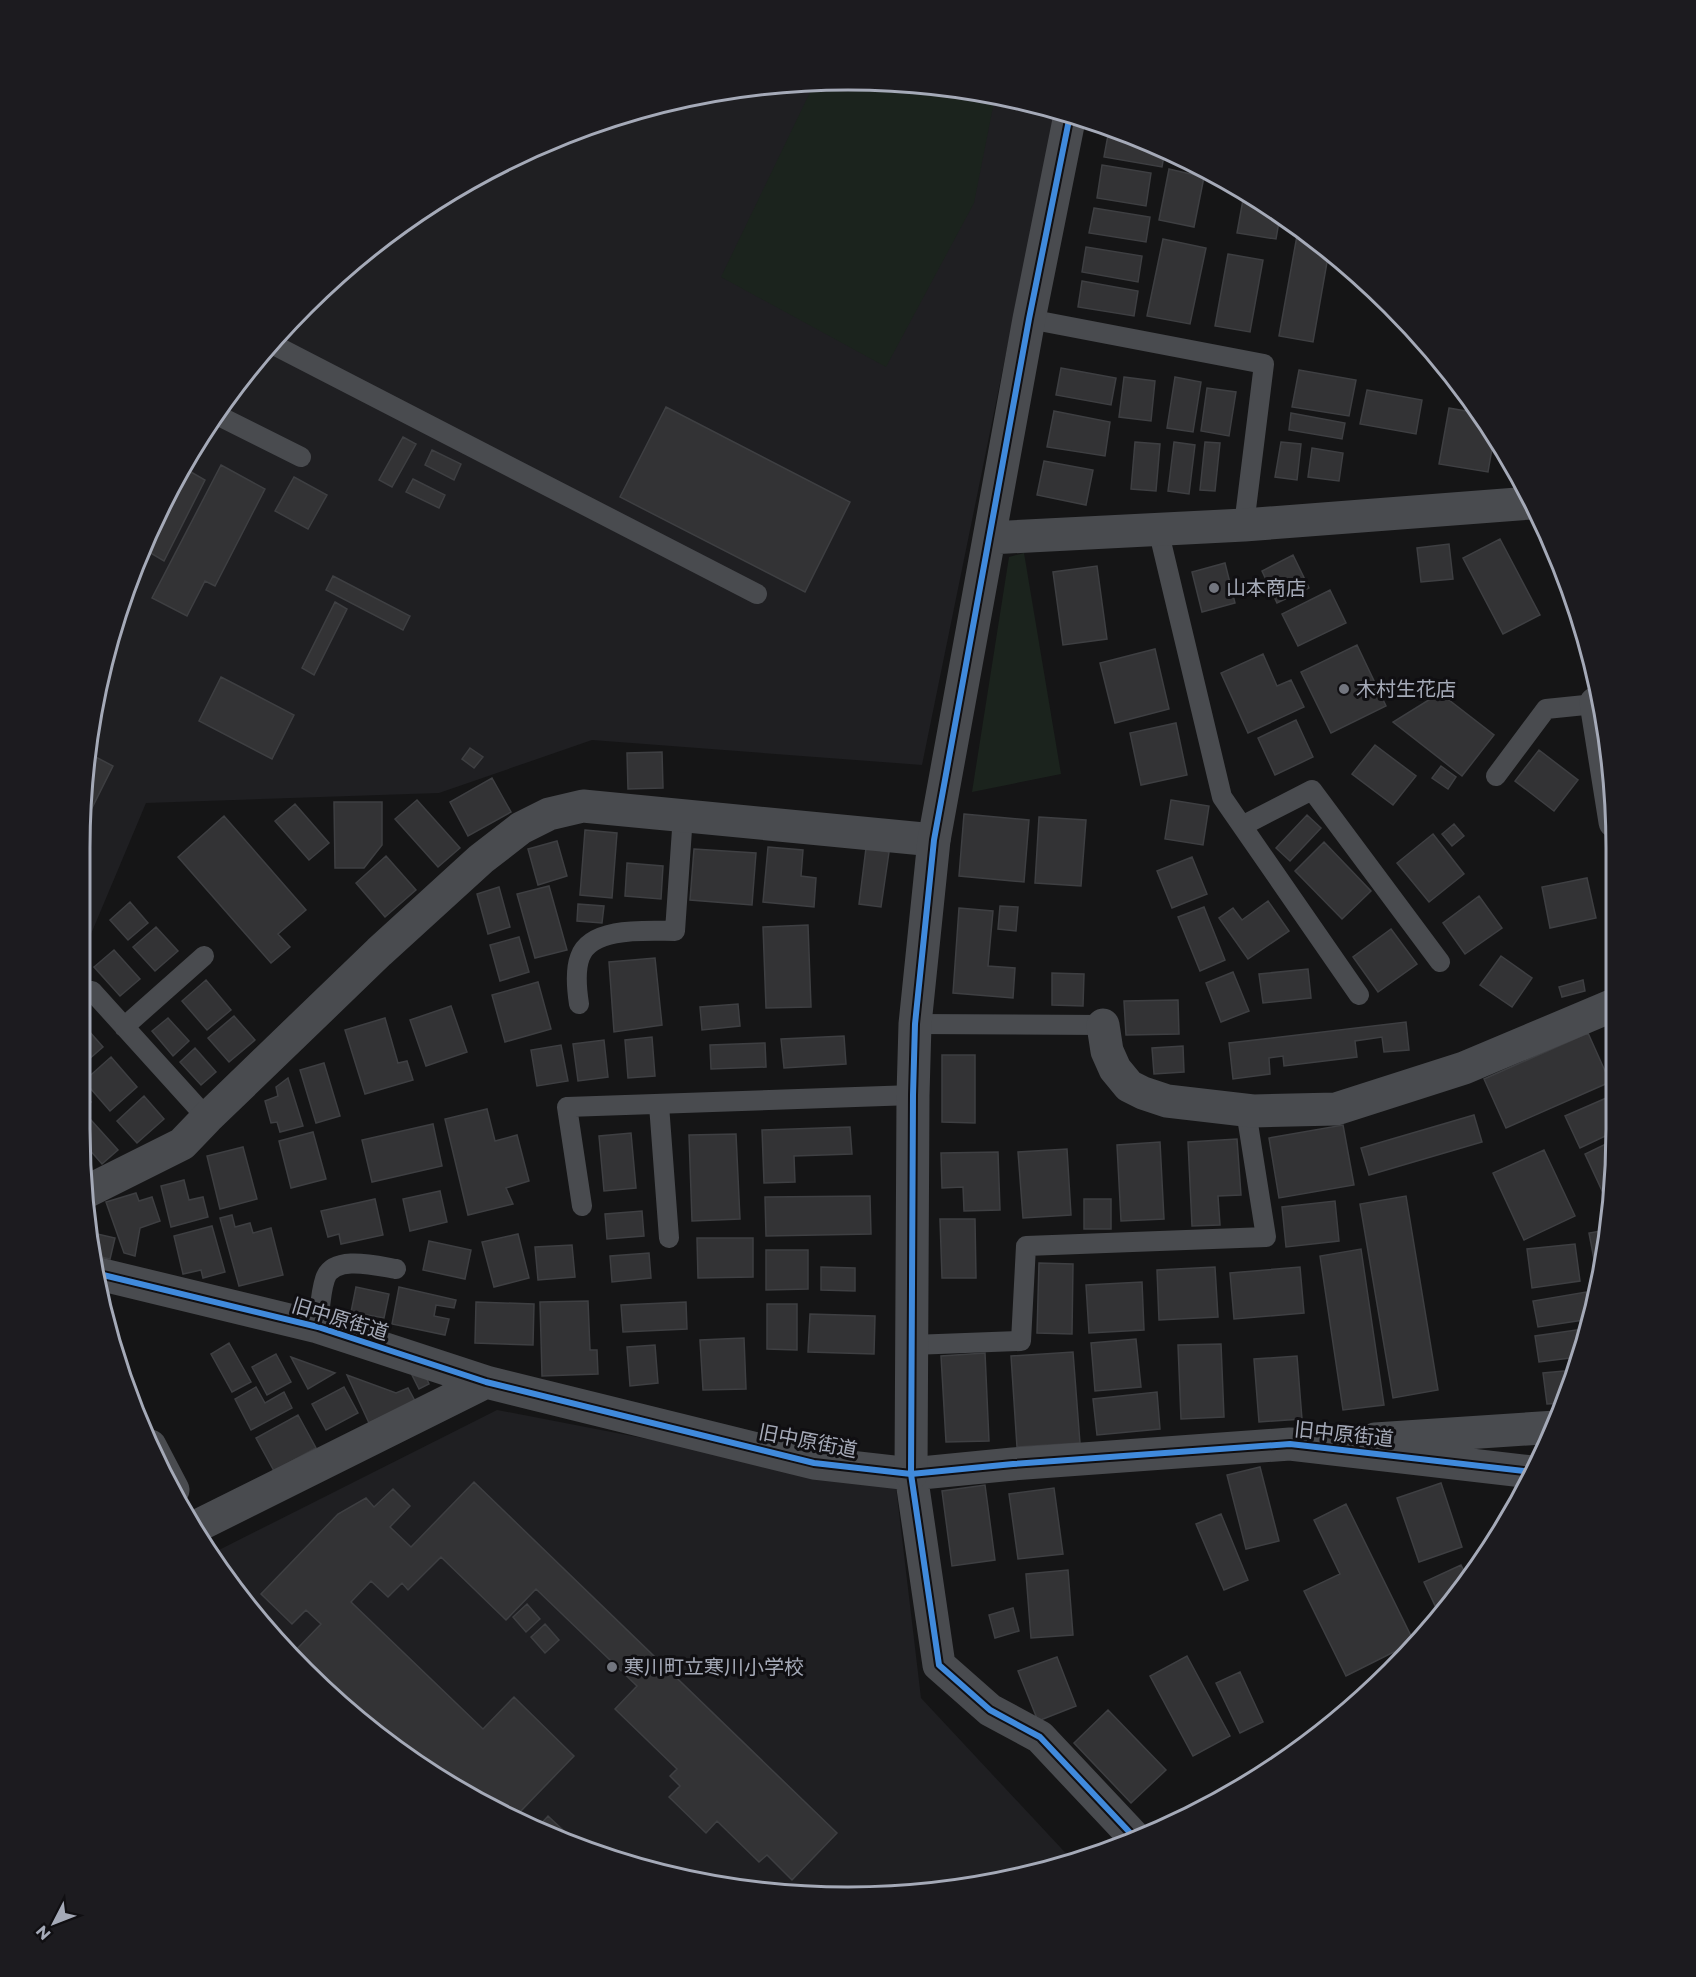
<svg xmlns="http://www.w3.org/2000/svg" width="1696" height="1977" viewBox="0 0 1696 1977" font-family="Montserrat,'Noto Sans JP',sans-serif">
  <rect width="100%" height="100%" fill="#151516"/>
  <path fill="#1f1f22" d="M898,81l149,25 9,3 -134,656 -330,-25 -153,53 -293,10 -63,150 3,-205 34,-147 39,-93 80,-128 103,-110 122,-88 137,-62 146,-34z
    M497,1410l399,77 25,211 153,164 -126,29h-200l-147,-34 -180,-89 -151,-132 -45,-67 -8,-18z"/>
  <path fill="#1b231d" d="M898,81l97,16 -21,106 -88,164 -165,-90 93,-193z
    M1024,553l37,221 -89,18 37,-235z"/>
  <path fill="#333335" stroke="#3e3f42" stroke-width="1.5" d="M1108,135l28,4 29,11 -3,17 -58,-10z
    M1102,165l49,8 -5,33 -49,-8z
    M1169,169l35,8 -10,50 -35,-7z
    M1244,194l36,22 -4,23 -39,-6z
    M1094,208l56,9 -4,25 -57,-9z
    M1298,230l6,1 12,7 13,13 -16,91 -34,-6z
    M1163,239l43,9 -16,76 -43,-8z
    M1086,247l56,9 -4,26 -56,-10z
    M1228,254l35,6 -13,72 -35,-6z
    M1082,281l56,10 -4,25 -56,-9z
    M1061,368l55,10 -5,27 -55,-10z
    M1299,370l57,10 -7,36 -57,-9z
    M1124,377l31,4 -4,40 -32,-4z
    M1175,377l26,5 -8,50 -26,-4z
    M1207,388l29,4 -7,44 -28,-5z
    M1367,390l55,10 -6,34 -56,-10z
    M666,407l184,95 -45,90 -185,-95z
    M1449,408l28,5 17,24 -6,35 -49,-8z
    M1054,411l56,11 -5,34 -58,-9z
    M1291,413l54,10 -3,16 -53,-9z
    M403,437l13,7 -24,43 -13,-7z
    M1135,442l25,2 -4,47 -25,-2z
    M1174,442l21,3 -6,49 -21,-3z
    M1205,442l15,1 -5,48 -15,-1z
    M1281,442l20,2 -4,36 -22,-3z
    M1312,448l31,5 -4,28 -31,-4z
    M432,450l29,14 -7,16 -29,-15z
    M1044,461l49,9 -7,35 -49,-10z
    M221,465l44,24 -50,97 -10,-5 -18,35 -35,-18z
    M184,468l21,12 -41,81 -22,-13 17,-40z
    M294,477l33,18 -19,34 -33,-18z
    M413,479l32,16 -6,13 -33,-16z
    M1500,539l40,76 -37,19 -40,-76z
    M1449,544l4,35 -32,3 -4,-34z
    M1293,555l16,33 -32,15 -15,-32z
    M1225,563l10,40 -33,9 -10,-40z
    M1097,566l10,73 -44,6 -10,-73z
    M333,576l77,40 -7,14 -77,-40z
    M1330,590l16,33 -48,23 -16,-32z
    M335,602l12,7 -33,66 -12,-7z
    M1357,645l29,61 -55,27 -30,-61z
    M1155,649l14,60 -54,14 -15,-60z
    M1263,654l14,32 14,-6 13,27 -56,26 -27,-60z
    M221,677l73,38 -22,44 -73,-38z
    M1440,693l54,42 -32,41 -69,-54z
    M1296,720l17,37 -38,18 -17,-37z
    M1176,723l11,52 -46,10 -11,-52z
    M1375,745l41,31 -23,29 -41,-31z
    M470,748l13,9 -9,11 -12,-9z
    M1539,750l39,30 -24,31 -39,-30z
    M86,752l27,14 -28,56z
    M662,752l1,36 -35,1 -1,-36z
    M1441,766l15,11 -8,12 -16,-11z
    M492,778l19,34 -43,24 -18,-34z
    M417,800l43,48 -22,19 -43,-48z
    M1171,800l38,6 -6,39 -38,-6z
    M334,802h48v43l-18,23h-29z
    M295,804l34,39 -20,17 -34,-39z
    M964,814l65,6 -5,62 -65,-6z
    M1307,815l14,13 -31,33 -14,-13z
    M224,816l82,94 -28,24 12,13 -19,16 -93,-106z
    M1039,817l47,3 -5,66 -46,-3z
    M1454,824l10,12 -12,10 -10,-12z
    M585,830l32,3 -5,65 -32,-3z
    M1433,834l31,40 -35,28 -32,-39z
    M557,841l10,35 -29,9 -10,-36z
    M1324,842l47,49 -29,28 -47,-48z
    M768,847l35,3 -2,26 15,2 -2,29 -51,-5z
    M866,848l23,4 -8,55 -22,-3z
    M694,849l62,4 -4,52 -62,-5z
    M386,856l30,34 -31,27 -29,-34z
    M1192,857l15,37 -35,14 -15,-37z
    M627,863l36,3 -2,33 -36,-3z
    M1587,878l9,40 -46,10 -8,-41z
    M549,886l18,64 -32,8 -18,-64z
    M499,887l11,40 -22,7 -11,-40z
    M1479,896l23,32 -37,26 -22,-31z
    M1268,901l21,30 -41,28 -29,-41 14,-10 9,12z
    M130,902l18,21 -20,17 -18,-20z
    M578,904l26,2 -2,17 -25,-2z
    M1000,906l18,1 -2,24 -18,-2z
    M1204,907l21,53 -25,11 -22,-54z
    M959,908l34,3 -5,55 27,2 -2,30 -60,-5z
    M808,925l3,82 -45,1 -3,-81z
    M156,927l22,24 -23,20 -22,-24z
    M1391,929l26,35 -39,28 -25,-35z
    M519,937l10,35 -29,9 -10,-36z
    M114,950l26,29 -20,17 -26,-29z
    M1501,956l31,22 -20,29 -32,-22z
    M655,958l7,67 -48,7 -5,-70z
    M1308,969l3,29 -48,5 -4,-29z
    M1233,972l16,39 -28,11 -15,-39z
    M1052,973l32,1 -1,32 -31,-1z
    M206,980l25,30 -24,20 -25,-29z
    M1583,980l2,11 -23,6 -3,-10z
    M538,982l13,47 -46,13 -13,-47z
    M1178,1000l1,34 -53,1 -2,-34z
    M738,1004l2,22 -38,4 -2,-23z
    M451,1006l16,46 -41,14 -16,-46z
    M234,1016l21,24 -26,22 -21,-24z
    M168,1018l21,23 -16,15 -21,-25z
    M385,1018l13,45 9,-2 6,19 -48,14 -20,-64z
    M81,1022l22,25 -22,19z
    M1406,1022l3,28 -25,2 -2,-15 -27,4 2,16 -73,9 -1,-10 -14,2 1,16 -37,5 -4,-36z
    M1588,1033l22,49 -104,46 -22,-49z
    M844,1036l2,28 -62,4 -3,-29z
    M652,1037l3,39 -27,2 -3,-38z
    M604,1040l4,37 -30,4 -5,-37z
    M765,1043l1,24 -55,2 -1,-24z
    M561,1045l7,36 -31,5 -6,-36z
    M1183,1046l1,26 -30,2 -2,-26z
    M195,1048l21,24 -15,13 -21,-23z
    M942,1055h33v68l-33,-1z
    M111,1057l26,30 -27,24 -26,-30z
    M324,1063l16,53 -24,7 -16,-53z
    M288,1078l15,48 -23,6 -3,-10 -6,1 -6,-22 13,-5 -2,-9z
    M80,1090l11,12 -11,10z
    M1613,1095l3,8v28l-36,17 -15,-32z
    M144,1096l20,23 -27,24 -20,-22z
    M487,1109l8,32 22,-6 12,46 -23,7 7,16 -45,11 -23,-96z
    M1474,1115l8,27 -113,33 -8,-27z
    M91,1120l27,30 -16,14 -21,-24 -1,-9z
    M433,1124l9,42 -70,16 -10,-42z
    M1343,1125l11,60 -75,13 -10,-60z
    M850,1127l2,27 -58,2 1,26 -31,1 -2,-53z
    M313,1132l13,47 -35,9 -12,-47z
    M631,1133l5,55 -32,3 -5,-55z
    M736,1134l4,85 -48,2 -3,-86z
    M1237,1139l4,56 -23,1 2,29 -28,1 -4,-84z
    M1612,1141l3,6 -5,45 -6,3 -19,-41z
    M1160,1142l4,77 -43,2 -4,-76z
    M243,1147l14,52 -37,10 -13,-53z
    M1067,1149l4,66 -48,3 -5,-66z
    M1544,1150l31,66 -51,24 -31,-67z
    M998,1152l2,58 -36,1 -1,-24 -21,1 -1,-35z
    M184,1180l5,20 14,-3 5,20 -37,10 -10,-41z
    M440,1191l7,31 -37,9 -7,-32z
    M136,1193l3,8 13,-4 8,24 -20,7 -5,28 -11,-3 -18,-51z
    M870,1196l1,38 -105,2 -1,-39z
    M1406,1196l32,194 -45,8 -33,-194z
    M375,1199l8,36 -42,9 -2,-10 -11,3 -7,-26z
    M1084,1199h27v30h-27z
    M1335,1201l4,40 -53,6 -4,-40z
    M642,1211l2,25 -37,3 -2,-25z
    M232,1215l3,12 15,-4 3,10 18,-5 12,47 -44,11 -19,-68z
    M940,1219h35l1,59h-34z
    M212,1226l13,46 -22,6 -2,-8 -18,4 -9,-38z
    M1607,1230l-5,44 -5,1 -8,-42z
    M93,1233l22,5 -5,21 -14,-3z
    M518,1234l11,44 -35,9 -12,-45z
    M697,1238h56v39l-55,1z
    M429,1241l42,9 -6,29 -42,-9z
    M1575,1244l5,37 -48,7 -5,-39z
    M572,1245l3,32 -37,3 -3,-33z
    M1361,1249l23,156 -41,5 -23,-154z
    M766,1250h42v39l-42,1z
    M649,1253l2,25 -39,4 -2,-26z
    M1039,1263l34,1 -1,70 -35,-1z
    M821,1267l34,1v23l-34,-1z
    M1215,1267l3,50 -59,3 -2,-50z
    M1300,1267l4,46 -70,6 -4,-46z
    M1142,1282l2,48 -55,3 -3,-48z
    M356,1287l33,7 -5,24 -33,-6z
    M399,1287l57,13 -2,8 -18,-3 -2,11 15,3 -4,16 -53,-11z
    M1586,1292l4,27 -52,8 -5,-26z
    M588,1301l2,49h7l1,24 -56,2 -2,-74z
    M476,1302l58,2 -1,41 -58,-2z
    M686,1302l1,27 -64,3 -2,-27z
    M767,1304h30v46l-30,-1z
    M810,1314l65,2 -1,38 -66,-2z
    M1583,1329l1,8 -6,20 -39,5 -4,-26z
    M744,1338l2,51 -43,1 -3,-50z
    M1136,1339l5,48 -46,4 -4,-48z
    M229,1343l22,39 -19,10 -21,-38z
    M1221,1344l3,73 -43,2 -3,-74z
    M655,1345l3,38 -28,3 -3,-39z
    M1073,1352l7,91 -63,4 -6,-91z
    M985,1353l4,88 -43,1 -5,-86z
    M276,1354l15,28 -24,13 -15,-28z
    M1297,1356l5,63 -43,3 -5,-63z
    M291,1357l44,16 -27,16z
    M423,1370l6,14 -10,5 -7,-14z
    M1574,1370l-10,33 -17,1 -4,-31z
    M347,1375l49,18 12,-5 7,13 -46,22z
    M256,1387l9,16 19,-11 8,16 -41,22 -16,-31z
    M344,1387l14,26 -32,17 -14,-26z
    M1157,1392l3,37 -63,6 -4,-36z
    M298,1415l18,33 -42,23 -18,-33z
    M1260,1467l19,74 -33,8 -19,-74z
    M474,1482l363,351 -45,47 -25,-25 -8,7 -42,-41 -11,12 -37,-36 11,-11 -10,-10 7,-7 -62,-60 22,-23 -101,-97 -30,31 -65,-63 -33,33 -6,-7 -14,14 -17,-16 -20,21 132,127 31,-32 60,59 -57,59 -96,-47 -101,-88 -27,-27 28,-29 -15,-14 -14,14 -31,-30 77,-80 28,-16 8,9 19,-18 17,17 -20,21 21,20z
    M1441,1483l21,64 -43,15 -22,-64z
    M985,1485l10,75 -43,6 -10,-75z
    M1054,1488l9,66 -45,5 -9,-65z
    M1346,1504l68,138 -68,34 -42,-85 36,-17 -26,-54z
    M1221,1514l27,66 -24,10 -28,-66z
    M1461,1565l7,14 -29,35 -15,-32z
    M1068,1570l5,65 -42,3 -5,-64z
    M527,1604l13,15 -14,13 -13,-15z
    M1013,1608l6,23 -24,7 -6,-23z
    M545,1624l14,16 -14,13 -14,-16z
    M1187,1656l43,80 -37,20 -43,-80z
    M1057,1657l19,49 -38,15 -20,-50z
    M1240,1672l23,50 -23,11 -24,-50z
    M1108,1710l58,60 -35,33 -57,-60z
    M548,1816l32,30 -41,-20z"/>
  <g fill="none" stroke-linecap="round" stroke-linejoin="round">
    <path stroke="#494b4f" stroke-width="20" d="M1029,319l235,45 -20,161
      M272,344l485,250
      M217,415l84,42
      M1158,529l64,268 137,198
      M1496,776l50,-67 49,-5
      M1242,826l70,-36 128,172
      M92,991l115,127
      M579,1004c-2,-13 -4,-34 1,-47 11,-31 68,-26 95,-26l8,-116
      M915,1024l188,1
      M124,1027l80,-71
      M659,1105l10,133
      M582,1206l-15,-99 346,-12
      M318,1327c2,-15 2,-33 7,-48 8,-25 52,-13 71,-10
      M912,1345l109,-4 5,-95 240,-9 -20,-126"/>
    <path stroke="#494b4f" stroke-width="33" d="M1596,703l19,119
      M1103,1025l4,26 8,18 14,17 14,7 24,8 86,10 83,-2 128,-41 152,-64
      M88,1191l94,-47 25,-26 172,-166 102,-93 40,-31 28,-14 34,-8 351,34
      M99,1274l219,53 168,55 328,81 97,11 102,-10 277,-20 242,28
      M1375,1439l181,-12
      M150,1446l23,44
      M911,1474l28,191 51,45 50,27 95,101
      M197,1526l289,-144"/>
    <path stroke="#494b4f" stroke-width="33" d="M989,538l255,-13 287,-22
      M911,1474l2,-379 2,-71 19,-184 95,-521 41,-204"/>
    <g stroke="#100f12" stroke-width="10">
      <path id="cycleway" d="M1070,115l-41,204 -95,521 -19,184 -2,71 -2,379 28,191 51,45 50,27 95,101
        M99,1274l219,53 168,55 328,81 97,11 102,-10 277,-20 242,28"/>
    </g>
    <use href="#cycleway" stroke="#408adc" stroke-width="6"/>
  </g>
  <g fill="#73767f" stroke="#100f12" stroke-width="2">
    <circle cx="1214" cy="588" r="6"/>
    <circle cx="1344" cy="689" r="6"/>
    <circle cx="612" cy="1667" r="6"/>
  </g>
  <g text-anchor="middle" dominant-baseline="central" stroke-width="6" stroke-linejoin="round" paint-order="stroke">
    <g font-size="20" fill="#a5aab8" stroke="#100f12" text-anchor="start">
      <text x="1226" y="588">山本商店</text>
      <text x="1356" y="689">木村生花店</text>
      <text x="624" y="1667">寒川町立寒川小学校</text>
    </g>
    <g font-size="20" fill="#a5aab8" stroke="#100f12">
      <text transform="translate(340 1319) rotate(17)">旧中原街道</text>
      <text transform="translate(1344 1434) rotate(6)">旧中原街道</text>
      <text transform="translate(808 1441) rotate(11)">旧中原街道</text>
    </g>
  </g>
  <path d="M0 0H1696V1977H0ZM848 90H848A758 758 0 0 1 1606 848V1129A758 758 0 0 1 848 1887H848A758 758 0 0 1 90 1129V848A758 758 0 0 1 848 90Z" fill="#1c1b1f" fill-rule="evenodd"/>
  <path fill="none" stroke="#a5aab8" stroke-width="3" d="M848 90H848A758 758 0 0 1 1606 848V1129A758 758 0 0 1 848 1887H848A758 758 0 0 1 90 1129V848A758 758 0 0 1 848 90Z"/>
  <g transform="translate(54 1923) rotate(228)" stroke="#100f12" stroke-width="4.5" paint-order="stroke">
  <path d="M0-4.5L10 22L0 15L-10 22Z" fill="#a5aab8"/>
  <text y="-9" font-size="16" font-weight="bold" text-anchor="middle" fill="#a5aab8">N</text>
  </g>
</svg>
